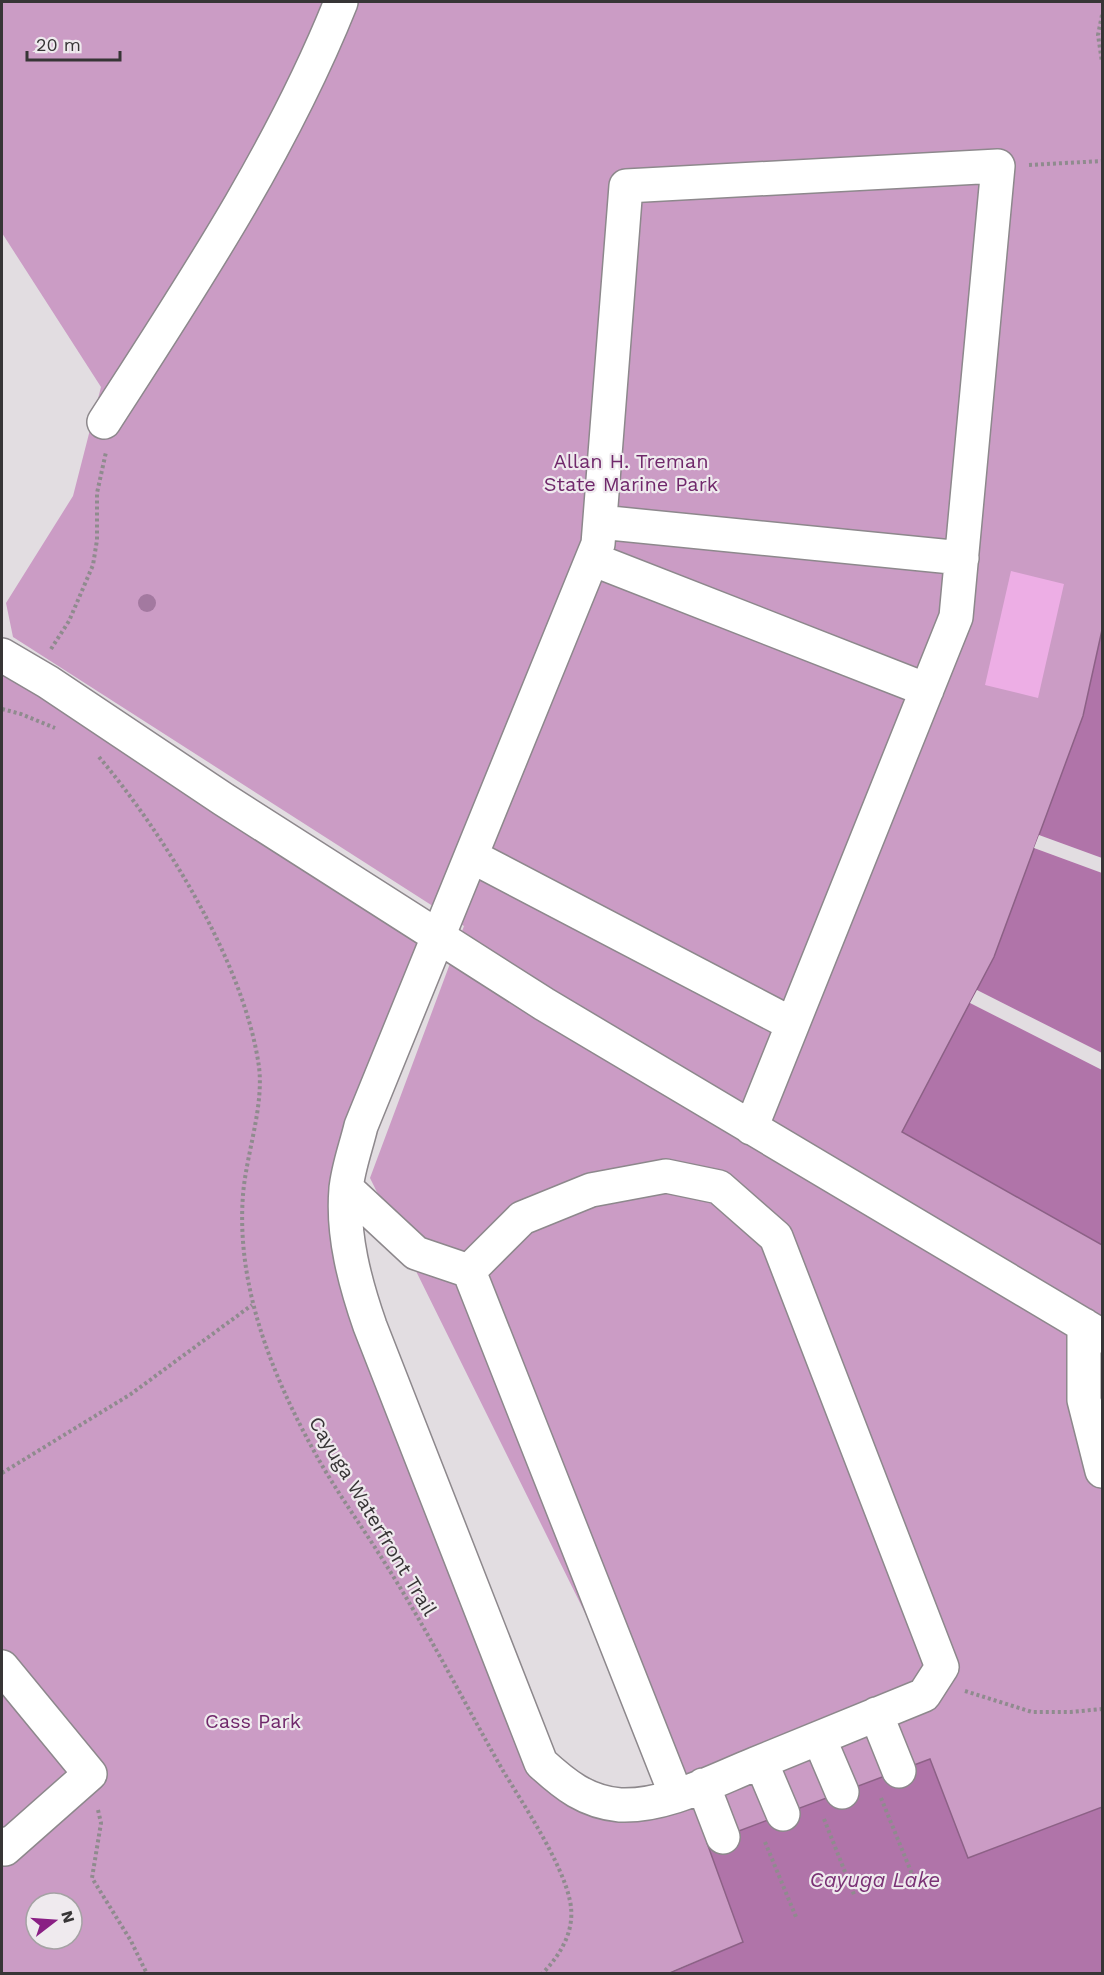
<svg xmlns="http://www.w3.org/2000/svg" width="1104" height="1975" viewBox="0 0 1104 1975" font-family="'Work Sans',sans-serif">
  <rect width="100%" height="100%" fill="#e2dde1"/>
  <path fill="#cb9cc5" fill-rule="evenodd" d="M2,2h1100v1805l-134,51 -38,-99 -223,84 36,99 -76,31h-665v-1304l436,268 -88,233 -3,62 135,380 92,180 101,3 -305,-617 94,-252 -451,-289 -7,-34 67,-107 28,-109 -99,-154zM36,1903h36v36h-36z"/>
  <path fill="#b074a9" stroke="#8c6186" stroke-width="1.5" d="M1102,630v615l-200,-113 92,-175 89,-241z
    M930,1759l38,99 134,-51v166l-435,1 76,-32 -36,-99z"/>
  <path fill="#e2dde1" d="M1039,835l63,23v15l-68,-25z
    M977,990l125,63v17l-132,-67z"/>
  <path fill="#edaee5" d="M1011,571l53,13 -26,114 -53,-13z"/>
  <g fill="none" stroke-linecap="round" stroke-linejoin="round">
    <g stroke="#8d888c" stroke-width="36">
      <path id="minor" d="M104,422c87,-135 177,-270 237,-420
        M600,522l362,36
        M592,559l335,131
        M2,655l46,27 175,117 321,205 558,332
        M471,856l321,168
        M346,1188l70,65 53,18
        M469,1271l53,-53 69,-28 75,-14 53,11 57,50 166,430 -18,28c-57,23 -113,46 -169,69 -42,17 -90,43 -135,41 -34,-3 -55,-20 -79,-42l-171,-437c-15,-43 -28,-91 -24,-137 2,-21 10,-42 15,-63l237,-582 28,-358 372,-20 -42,451 -205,511
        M469,1271l207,524
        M1084,1325v75l18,71
        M2,1667l88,107 -85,75 -3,-5
        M876,1714l23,57
        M819,1738l23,54
        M761,1762l22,52
        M703,1785l20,52"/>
    </g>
    <path stroke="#8f8b8e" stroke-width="4" stroke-dasharray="3 3" stroke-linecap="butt" d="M1102,15l-4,20 4,27
      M1029,165l73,-4
      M51,649l18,-28 24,-56 4,-25v-47l9,-41
      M2,709l19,5 34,14
      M99,757c66,78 146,208 160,310 5,40 -13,88 -16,128 -7,91 29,180 72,258 22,40 49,76 73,115 41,65 76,134 114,201 21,35 60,93 68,132 6,29 -9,53 -28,73
      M2,1473l129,-79 121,-89
      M1101,1673h1
      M965,1691l67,21h39l31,-3
      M881,1798l31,76
      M98,1810l3,13 -9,55 39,63 16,33
      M824,1819l31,78
      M765,1842l31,75"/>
    <use href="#minor" stroke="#fff" stroke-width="33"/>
  </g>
  <circle fill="#a379a0" cx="147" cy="603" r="9"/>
  <g text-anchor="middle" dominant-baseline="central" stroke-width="4.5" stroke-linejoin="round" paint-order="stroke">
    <g font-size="20" fill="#70286b" stroke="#efeaee">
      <text x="631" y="461">Allan H. Treman<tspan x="631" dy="23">State Marine Park</tspan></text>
      <text x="253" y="1721">Cass Park</text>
    </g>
    <g font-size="20" fill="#373536" stroke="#efeaee">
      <text transform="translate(373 1516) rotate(59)">Cayuga Waterfront Trail</text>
    </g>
    <g font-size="21" font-style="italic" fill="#7a3275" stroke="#efeaee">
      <text x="875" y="1879">Cayuga Lake</text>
    </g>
  </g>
  <rect width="1104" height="1975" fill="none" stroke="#373536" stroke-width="6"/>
  <g transform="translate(54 1921) rotate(73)"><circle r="28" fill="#efeaee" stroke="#a5a2a4" stroke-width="1.5"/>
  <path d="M0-4.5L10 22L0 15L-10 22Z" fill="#8a1f84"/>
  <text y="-9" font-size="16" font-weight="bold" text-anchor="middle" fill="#373536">N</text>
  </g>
  <path d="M27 51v9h93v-9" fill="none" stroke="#373536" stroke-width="3"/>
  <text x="36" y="51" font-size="18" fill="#373536" stroke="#efeaee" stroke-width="4.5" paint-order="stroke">20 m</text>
</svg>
